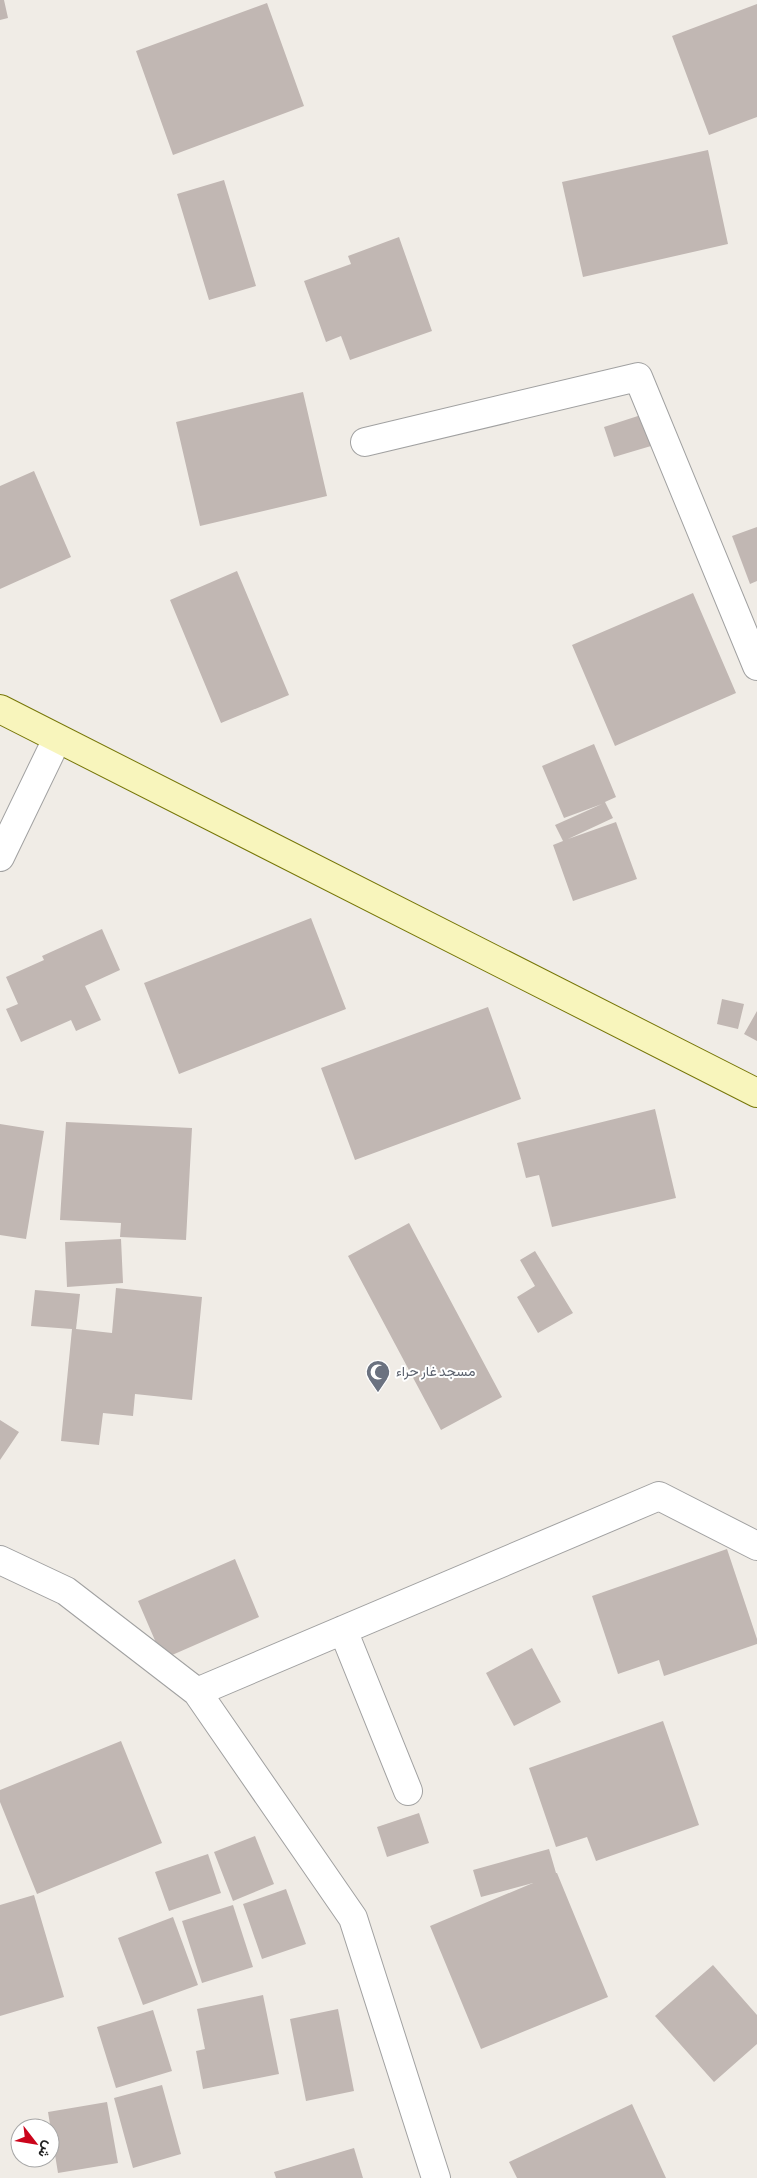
<svg xmlns="http://www.w3.org/2000/svg" width="757" height="2178" viewBox="0 0 757 2178" font-family="'Alegreya Sans',Vazirmatn,sans-serif">
  <rect width="100%" height="100%" fill="#f0ece6"/>
  <path fill="#c1b7b3" d="M0,0h4l4,18 -8,2z
    M267,3l37,103 -131,49 -37,-104z
    M757,4v113l-48,18 -37,-99z
    M708,150l20,94 -145,33 -21,-95z
    M224,180l32,106 -47,14 -32,-106z
    M399,237l33,94 -82,29 -9,-24 -15,6 -22,-61 47,-17 -3,-8z
    M303,392l24,104 -127,30 -24,-104z
    M641,415l10,31 -37,11 -10,-30z
    M34,471l37,86 -71,32v-103z
    M757,527v54l-7,3 -18,-48z
    M237,571l52,124 -68,28 -51,-123z
    M693,593l43,100 -121,53 -43,-101z
    M594,744l22,53 -11,5 8,16 -45,21 48,-17 21,57 -64,22 -20,-56 10,-4 -8,-16 47,-21 -38,14 -22,-52z
    M311,918l35,91 -167,65 -35,-91z
    M102,929l18,41 -35,16 16,34 -25,11 -5,-11 -50,22 -15,-33 12,-5 -12,-27 38,-17 -2,-4z
    M722,999l22,5 -6,25 -21,-5z
    M488,1007l33,92 -166,61 -34,-92z
    M757,1011v30l-13,-7z
    M655,1109l21,89 -124,29 -13,-52 -13,3 -9,-35z
    M66,1122l126,6 -6,112 -66,-3 1,-14 -61,-3z
    M0,1124l44,7 -18,108 -26,-4z
    M409,1223l93,174 -61,33 -93,-174z
    M121,1239l2,44 -56,4 -2,-45z
    M535,1251l38,62 -35,20 -21,-36 18,-11 -15,-26z
    M116,1288l86,9 -10,103 -57,-6 -2,22 -30,-3 -4,32 -38,-4 11,-112 -41,-3 4,-36 45,4 -4,35 36,4z
    M0,1420l19,12 -19,28z
    M727,1549l30,90v5l-93,32 -5,-16 -41,14 -26,-78z
    M235,1559l24,58 -96,42 -25,-58z
    M532,1648l29,54 -47,24 -28,-53z
    M663,1721l36,104 -103,36 -9,-24 -31,10 -27,-79z
    M121,1741l41,102 -125,51 -37,-92v-12z
    M419,1813l10,30 -42,14 -10,-30z
    M255,1836l19,48 -41,17 -19,-49z
    M549,1849l7,24h1l51,124 -127,52 -51,-123 103,-43 -52,14 -8,-27z
    M208,1854l13,39 -52,18 -14,-39z
    M286,1889l20,55 -44,15 -19,-55z
    M34,1895l30,102 -64,19v-111z
    M233,1905l20,62 -51,16 -20,-62z
    M173,1917l25,68 -55,20 -25,-67z
    M713,1965l44,50v29l-43,38 -59,-66z
    M263,1995l16,79 -76,15 -7,-38 9,-2 -8,-40z
    M338,2009l16,82 -48,10 -16,-82z
    M153,2010l19,61 -56,17 -19,-61z
    M162,2085l19,69 -48,14 -19,-70z
    M107,2102l11,61 -60,10 -10,-61z
    M632,2104l34,74h-149l-8,-16z
    M354,2148l9,30h-87l-2,-6z"/>
  <g fill="none" stroke-linecap="round" stroke-linejoin="round">
    <g stroke="#a1a1a1" stroke-width="30">
      <path id="street" d="M365,442l273,-65 119,289
        M0,857l57,-118
        M0,1560l66,31 131,101 156,226 83,260
        M343,1630l65,161
        M197,1692l462,-196 98,50"/>
    </g>
    <g stroke="#767607" stroke-width="30">
      <path id="secondary" d="M0,709l757,384"/>
    </g>
    <use href="#street" stroke="#fff" stroke-width="28"/>
    <use href="#secondary" stroke="#f8f5bc" stroke-width="28"/>
  </g>
  <defs>
    <g id="mosque-pin" transform="scale(1.25)"><path d="M0 17L-7.5 6A9.5 9.5 0 1 1 7.5 6Z" fill="#6b7280" stroke="#fff"/><path d="M3.5-4.9A6 6 0 1 0 3.5 4.9A5 5 0 1 1 3.5-4.9Z" fill="#fff"/></g>
  </defs>
  <g fill-rule="evenodd">
    <use href="#mosque-pin" x="378" y="1372"/>
  </g>
  <g text-anchor="middle" dominant-baseline="central" stroke-width="4" stroke-linejoin="round" paint-order="stroke">
    <g font-size="14" fill="#5b616d" stroke="#fff" text-anchor="start">
      <text x="396" y="1372">مسجد غار حراء</text>
    </g>
  </g>
  <g transform="translate(35 2143) rotate(121)"><circle r="24" fill="#ffffff" stroke="#a6a6a6"/>
  <path d="M0-4L9 19L0 12L-9 19Z" fill="#cb041b"/>
  <text y="-8" font-size="14" font-weight="bold" text-anchor="middle" fill="#202020">ش</text>
  </g>
</svg>
